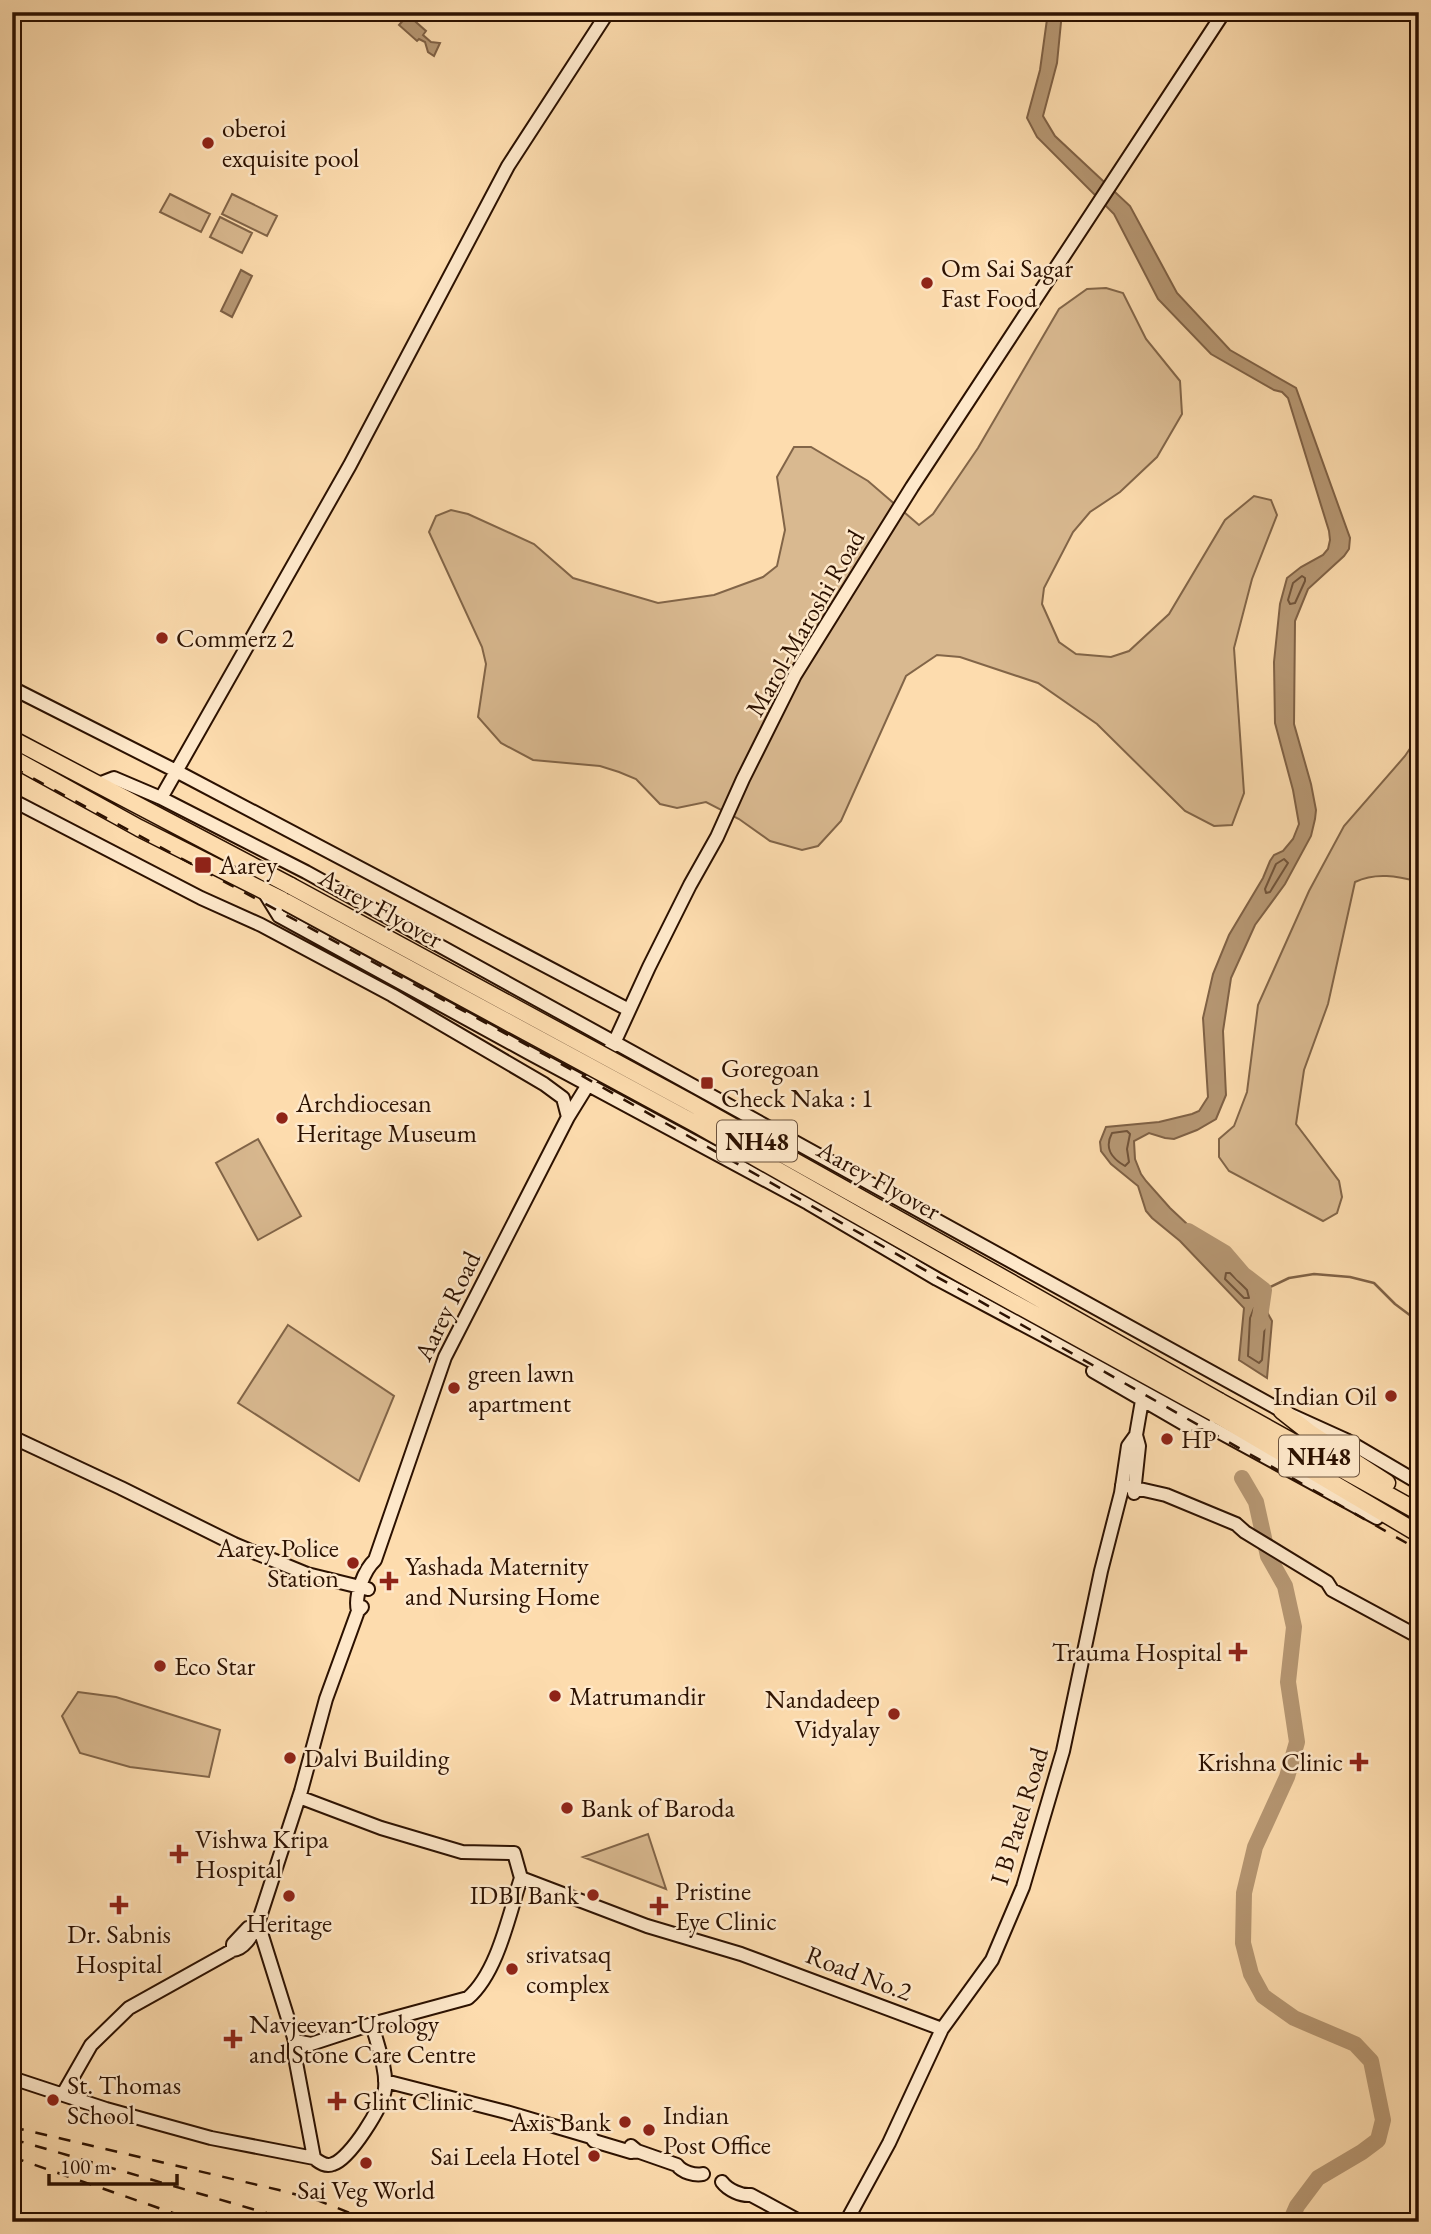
<svg xmlns="http://www.w3.org/2000/svg" width="1431" height="2234" viewBox="0 0 1431 2234" font-family="'EB Garamond',serif">
  <rect width="100%" height="100%" fill="#fddcae"/>
  <filter id="stains"><feTurbulence type="fractalNoise" baseFrequency=".00286" numOctaves="4"/><feColorMatrix values="0 0 0 0 .2 0 0 0 0 .09 0 0 0 0 .02 0 0 0 .5 -.17"/></filter>
  <radialGradient id="worn" r=".72"><stop offset=".6" stop-color="#630" stop-opacity="0"/><stop offset="1" stop-color="#630" stop-opacity=".3"/></radialGradient>
  <path fill="#d9b990" stroke="#826548" stroke-width="2" d="M170,194l40,20 -9,18 -41,-20z
    M232,194l45,22 -10,20 -45,-22z
    M220,217l32,16 -10,20 -32,-16z
    M1106,288l17,5 23,46 34,42 2,33 -25,43 -37,35 -30,20 -17,20 -29,56 -2,16 17,38 17,12 35,3 18,-6 40,-37 56,-94 29,-24 17,4 6,15 -25,64 -18,69 10,145 -12,32 -18,1 -29,-15 -88,-87 -59,-41 -78,-26 -23,-2 -31,21 -65,145 -23,25 -16,4 -32,-9 -31,-22 -33,-17 -29,6 -17,-4 -24,-25 -17,-7 -19,-6 -67,-6 -32,-17 -23,-26 8,-53 -4,-17 -53,-115 7,-16 15,-6 17,4 66,30 39,34 85,25 56,-8 49,-18 14,-11 8,-36 -8,-53 17,-30h17l57,34 51,44 14,-11 45,-66 81,-139 28,-20z
    M1419,735v147c-22,-6 -43,-10 -64,0l-27,122 -24,66 -8,54 43,57 3,16 -5,16 -14,8 -94,-50 -10,-14v-18l15,-13 13,-34 11,-87 51,-114 35,-65 61,-70z
    M258,1139l43,77 -43,24 -42,-77z
    M288,1325l106,71 -35,85 -121,-78z
    M78,1692l38,5 104,33 -11,47 -79,-10 -50,-14 -18,-37z
    M648,1834l18,55 -83,-32z"/>
  <path fill="#b69773" stroke="#7f6145" stroke-width="2" d="M1048,12h14l-5,51 -14,53 12,20 75,70 47,87 53,57 66,38 54,150 -1,11 -5,7 -36,33 -13,32 -1,103 17,60 5,26 -1,9 -4,17 -26,48 -30,41 -24,53 -8,53 3,64 -10,24 -19,11 -23,9 -9,-1 -16,-5 -15,8 1,18 6,15 5,7 24,27 83,78 19,35 -5,57 -28,-18 5,-52 -64,-67 -28,-23 -6,-7 -8,-25 -27,-22 -10,-13 -1,-9 6,-15 53,-5 33,-8 7,-3 9,-14 -5,-79 10,-44 16,-39 34,-57 7,-17 4,-6 9,-4 10,-12 6,-15 -6,-34 -18,-67 -1,-61 6,-58 7,-26 14,-11 22,-12 5,-6 2,-9 -1,-9 -41,-133 -6,-6 -8,-2 -63,-36 -53,-55 -44,-85 -77,-77 -10,-19 13,-48z
    M408,15l18,16 -3,4 8,7 9,1 -6,13 -6,-4 -3,-10 -6,-3 -2,2 -18,-16z
    M241,270l11,6 -20,41 -11,-6z"/>
  <g fill="none" stroke-linecap="round" stroke-linejoin="round">
    <path stroke="#71543a" stroke-width="2" d="M1302,576l3,2v3l-10,22 -5,1 -2,-4 5,-17z
      M1284,859l4,4 -18,29 -4,1 -1,-4 11,-25z
      M1127,1131l3,3 -3,15 2,13 -4,4c-14,-8 -21,-18 -13,-33z
      M1226,1273h4l17,17 2,8h-5l-19,-19z
      M1254,1308l4,1 7,14 -3,37 -3,3 -11,-7 2,-38z"/>
    <path stroke="#7f6145" stroke-width="2.5" d="M1264,1290l25,-12 25,-4 36,3 24,6 21,21 24,18"/>
    <path stroke="#b69773" stroke-width="16" d="M1188,1231l37,22 18,21 21,16 -5,34
      M1242,1478l14,24 12,54 17,30 9,41 -6,55 9,60 -10,35 -32,70 -11,46 -1,50 8,31 12,22 31,22 61,26 16,17 12,59 -5,20 -16,12 -44,26 -21,28 -7,16"/>
    <g stroke="#2c1100" stroke-width="16">
      <path id="secondary" d="M12,688l164,83 453,239
        M96,785l18,-7 47,20 145,74 976,539 64,29 73,43
        M161,798l189,-333 158,-299 100,-154
        M12,800l189,98 60,27 131,70 152,89 19,14 5,19
        M263,890l16,26 250,137 279,150 129,76 267,142 8,7 165,90
        M1093,1371l93,54 18,-4
        M12,1437l109,51 113,56 73,30 61,15
        M1122,1485l44,10 70,29 9,8 82,50 5,8 87,47
        M1134,1493l5,-47 -3,-11
        M358,1611c-4,-15 6,-41 17,-51l70,-203 123,-240 47,-76 34,-74 41,-82 27,-48 26,-58 52,-104 117,-188 312,-475
        M299,1797l82,31 81,24 52,1 7,25
        M521,1878l126,48 94,28 201,75
        M258,1923l37,118v16l19,101c6,5 12,9 19,6 17,-5 50,-58 52,-75 2,-20 -8,-45 -13,-65l-61,20 -16,-3
        M255,1927l3,-4 43,-132 25,-92 32,-88 4,-4
        M372,2024l96,-26c30,-26 41,-84 53,-120
        M12,2078l94,31 105,29 103,20
        M385,2081l121,31 85,25 3,4 37,11 6,-1
        M63,2094l28,-49 38,-37 104,-58c11,-1 19,-14 22,-23l-7,1 -15,16v6
        M631,2146l6,5 40,14c5,7 18,11 26,9
        M722,2182c6,8 19,14 29,13l50,27
        M846,2222l43,-79 53,-114 50,-69 31,-73 40,-136 38,-180 20,-78 7,-47 8,-11 8,-46"/>
    </g>
    <g stroke="#2c1100" stroke-width="19">
      <path id="highway" d="M12,739l279,147
        M12,758l127,70 147,74
        M1219,1401l200,111
        M1282,1411l28,22 77,50
        M1214,1413l205,121"/>
    </g>
    <use href="#secondary" stroke="#fee8ca" stroke-width="12"/>
    <use href="#highway" stroke="#fddcae" stroke-width="16"/>
    <path stroke="#2c1100" stroke-width="2.5" stroke-dasharray="12 12" stroke-linecap="butt" d="M12,767l535,289 872,494
      M12,2127l267,63 38,10 56,22
      M12,2139l285,83
      M12,2157l187,65"/>
    <g stroke="#2c1100" stroke-width="19" stroke-linecap="butt">
      <path id="highway-bridge" d="M291,886l400,217 305,171 223,127
        M286,902l410,222 265,150 253,139"/>
    </g>
    <use href="#highway-bridge" stroke="#fddcae" stroke-width="16"/>
  </g>
  <g fill="#8f2418" stroke="#fee8ca" stroke-width="2.5">
    <circle cx="208" cy="143" r="7"/>
    <circle cx="927" cy="283" r="7"/>
    <circle cx="162" cy="638" r="7"/>
    <rect x="194" y="856" width="18" height="18" rx="3.5"/>
    <rect x="700" y="1076" width="14" height="14" rx="3.5"/>
    <circle cx="282" cy="1118" r="7"/>
    <circle cx="454" cy="1388" r="7"/>
    <circle cx="1391" cy="1396" r="7"/>
    <circle cx="1167" cy="1439" r="7"/>
    <circle cx="353" cy="1563" r="7"/>
    <path d="M385.5 1570.5h7v7h7v7h-7v7h-7v-7h-7v-7h7z"/>
    <path d="M1234.5 1641.5h7v7h7v7h-7v7h-7v-7h-7v-7h7z"/>
    <circle cx="160" cy="1666" r="7"/>
    <circle cx="555" cy="1696" r="7"/>
    <circle cx="894" cy="1714" r="7"/>
    <circle cx="290" cy="1758" r="7"/>
    <path d="M1355.5 1751.5h7v7h7v7h-7v7h-7v-7h-7v-7h7z"/>
    <circle cx="567" cy="1808" r="7"/>
    <path d="M175.5 1843.5h7v7h7v7h-7v7h-7v-7h-7v-7h7z"/>
    <circle cx="593" cy="1895" r="7"/>
    <circle cx="289" cy="1896" r="7"/>
    <path d="M115.5 1894.5h7v7h7v7h-7v7h-7v-7h-7v-7h7z"/>
    <path d="M655.5 1895.5h7v7h7v7h-7v7h-7v-7h-7v-7h7z"/>
    <circle cx="512" cy="1969" r="7"/>
    <path d="M229.5 2028.5h7v7h7v7h-7v7h-7v-7h-7v-7h7z"/>
    <circle cx="53" cy="2100" r="7"/>
    <path d="M333.5 2090.5h7v7h7v7h-7v7h-7v-7h-7v-7h7z"/>
    <circle cx="625" cy="2122" r="7"/>
    <circle cx="649" cy="2130" r="7"/>
    <circle cx="594" cy="2156" r="7"/>
    <circle cx="366" cy="2163" r="7"/>
  </g>
  <g text-anchor="middle" dominant-baseline="central" stroke-width="5" stroke-linejoin="round" paint-order="stroke">
    <g fill="#fee8ca" stroke="#6b523d" stroke-width="2">
      <rect x="717" y="1120.5" width="80" height="41" rx="5"/>
      <rect x="1279" y="1435.5" width="80" height="41" rx="5"/>
    </g>
    <g font-size="24" font-weight="bold" fill="#2c1100">
      <text x="757" y="1141">NH48</text>
      <text x="1319" y="1456">NH48</text>
    </g>
    <g font-size="26" fill="#2c1100" stroke="#fee8ca" text-anchor="start">
      <text x="222" y="128">oberoi<tspan x="222" dy="30">exquisite pool</tspan></text>
      <text x="941" y="268">Om Sai Sagar<tspan x="941" dy="30">Fast Food</tspan></text>
      <text x="176" y="638">Commerz 2</text>
      <text x="219" y="865">Aarey</text>
      <text x="721" y="1068">Goregoan<tspan x="721" dy="30">Check Naka : 1</tspan></text>
      <text x="296" y="1103">Archdiocesan<tspan x="296" dy="30">Heritage Museum</tspan></text>
      <text x="468" y="1373">green lawn<tspan x="468" dy="30">apartment</tspan></text>
      <text x="1377" y="1396" text-anchor="end">Indian Oil</text>
      <text x="1181" y="1439">HP</text>
      <text x="339" y="1548" text-anchor="end">Aarey Police<tspan x="339" dy="30">Station</tspan></text>
      <text x="405" y="1566">Yashada Maternity<tspan x="405" dy="30">and Nursing Home</tspan></text>
      <text x="1222" y="1652" text-anchor="end">Trauma Hospital</text>
      <text x="174" y="1666">Eco Star</text>
      <text x="569" y="1696">Matrumandir</text>
      <text x="880" y="1699" text-anchor="end">Nandadeep<tspan x="880" dy="30">Vidyalay</tspan></text>
      <text x="304" y="1758">Dalvi Building</text>
      <text x="1343" y="1762" text-anchor="end">Krishna Clinic</text>
      <text x="581" y="1808">Bank of Baroda</text>
      <text x="195" y="1839">Vishwa Kripa<tspan x="195" dy="30">Hospital</tspan></text>
      <text x="675" y="1891">Pristine<tspan x="675" dy="30">Eye Clinic</tspan></text>
      <text x="579" y="1895" text-anchor="end">IDBI Bank</text>
      <text x="289" y="1923" text-anchor="middle">Heritage</text>
      <text x="119" y="1934" text-anchor="middle">Dr. Sabnis<tspan x="119" dy="30">Hospital</tspan></text>
      <text x="526" y="1954">srivatsaq<tspan x="526" dy="30">complex</tspan></text>
      <text x="249" y="2024">Navjeevan Urology<tspan x="249" dy="30">and Stone Care Centre</tspan></text>
      <text x="67" y="2085">St. Thomas<tspan x="67" dy="30">School</tspan></text>
      <text x="353" y="2101">Glint Clinic</text>
      <text x="663" y="2115">Indian<tspan x="663" dy="30">Post Office</tspan></text>
      <text x="611" y="2122" text-anchor="end">Axis Bank</text>
      <text x="580" y="2156" text-anchor="end">Sai Leela Hotel</text>
      <text x="366" y="2190" text-anchor="middle">Sai Veg World</text>
    </g>
    <g font-size="26" fill="#2c1100" stroke="#fee8ca">
      <text transform="translate(805 623) rotate(-60)">Marol-Maroshi Road</text>
      <text transform="translate(381 908) rotate(29)">Aarey Flyover</text>
      <text transform="translate(879 1180) rotate(29)">Aarey Flyover</text>
      <text transform="translate(447 1306) rotate(-64)">Aarey Road</text>
      <text transform="translate(1019 1816) rotate(-73)">I B Patel Road</text>
      <text transform="translate(859 1973) rotate(21)">Road No.2</text>
    </g>
  </g>
  <rect width="1431" height="2234" fill="none" stroke="#fddcae" stroke-width="42"/>
  <rect x="14" y="14" width="1403" height="2206" fill="none" stroke="#2c1100" stroke-width="3.5"/>
  <rect x="21" y="21" width="1389" height="2192" fill="none" stroke="#2c1100" stroke-width="2"/>
  <path d="M49 2174v10h128v-10" fill="none" stroke="#2c1100" stroke-width="3.5"/>
  <text x="60" y="2174" font-size="21" fill="#2c1100" stroke="#fee8ca" stroke-width="5" paint-order="stroke">100 m</text>
  <rect width="100%" height="100%" filter="url(#stains)"/>
  <rect width="100%" height="100%" fill="url(#worn)"/>
</svg>
